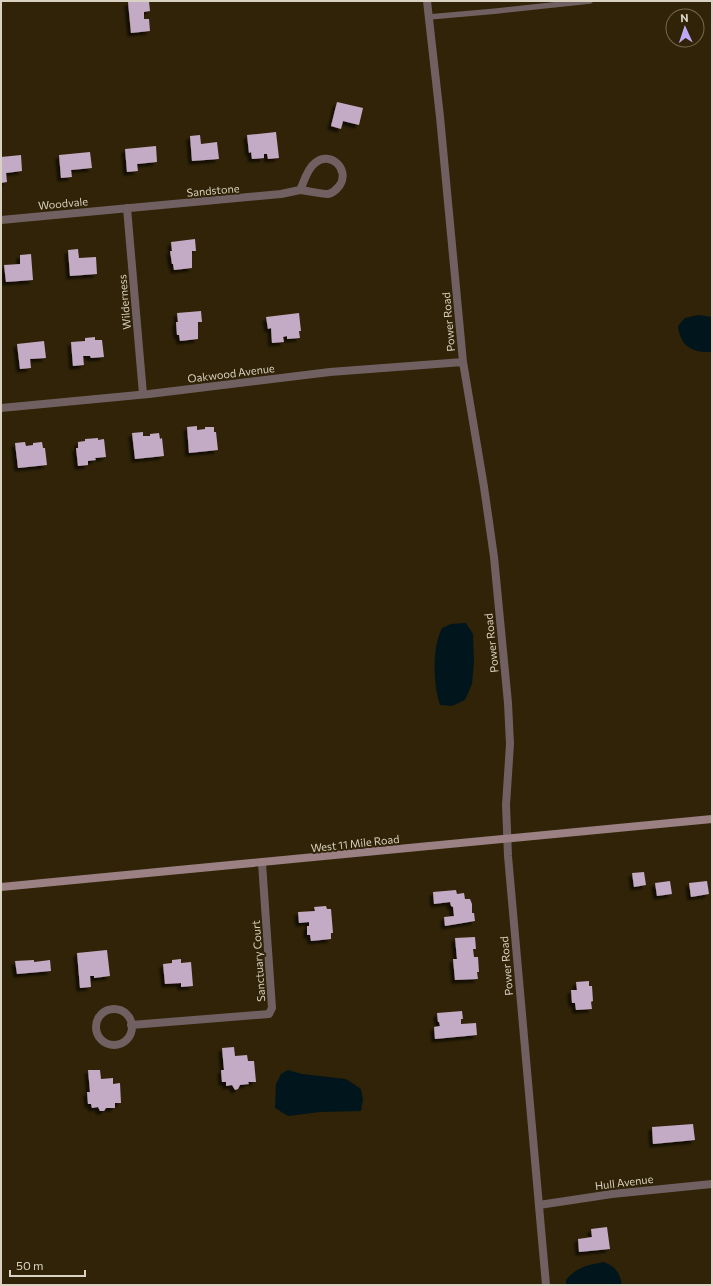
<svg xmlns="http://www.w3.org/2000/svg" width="713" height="1286" viewBox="0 0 713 1286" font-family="Commissioner,sans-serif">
  <defs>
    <filter id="shadow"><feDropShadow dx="-3.5" dy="3.5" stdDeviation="1" flood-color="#0009"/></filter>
  </defs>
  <rect width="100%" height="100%" fill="#302307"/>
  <path fill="#01151c" d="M698,315l14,2v35c-20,1 -32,-6 -34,-26l7,-8z
    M466,623l7,11 1,27 -2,23 -7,16 -13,6 -12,-1c-7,-20 -8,-58 2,-77l9,-4z
    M288,1070l14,4 44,5 15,10 2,10 -2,12 -41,1 -32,4 -13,-8 1,-24 5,-10z
    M604,1262c11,4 16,11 18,23h-56v-5c10,-13 22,-15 38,-18z"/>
  <path fill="#c3aac5" filter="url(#shadow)" d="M149,1l1,10 -6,1v7h5l1,12 -19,2 -3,-31z
    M337,102l26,6 -4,17 -16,-4 -2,8 -10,-3z
    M276,132l3,26 -11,1 -1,-5h-3v4l-12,1 -1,-7 -2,1 -2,-18z
    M200,135l1,9 16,-2 2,17 -27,2 -2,-25z
    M156,146l1,16 -20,2 1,7 -11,1 -2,-23z
    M90,152l2,16 -21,2 1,7 -11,1 -2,-23z
    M21,155l1,16 -16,2 1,9 -6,1v-26z
    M195,239l1,12h-4v17l-18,2 -1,-6h-1l-2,-13h2l-1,-9z
    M78,249l1,9 17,-1 1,17 -27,2 -2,-26z
    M31,254l2,26 -27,2 -2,-17 16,-1v-9z
    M201,311l1,11h-4v17l-18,2 -1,-6h-2l-1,-13h2l-1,-9z
    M299,313l2,18h-2l1,7 -13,1v-3l-4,1 1,5 -12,1 -1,-15 -3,1 -2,-12z
    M95,337v3h7l2,17 -13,1 -1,-2h-7l1,9 -11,1 -2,-24 14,-1v-3z
    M44,341l2,17 -16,1 1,9 -11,1 -3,-25z
    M197,426v4l8,-1v-2h9v5h2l2,18 -29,3 -2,-26z
    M143,432v4h7v-2l9,-1 1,6 2,-1 2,18 -29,3 -3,-26z
    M98,438v2l6,-1 2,18 -11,1 1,2 -8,1v4l-10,1 -2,-18h2v-6l7,-1v-2z
    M25,442l1,4 7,-1v-2l9,-1 1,6h2l2,17 -29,3 -3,-25z
    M644,872l2,13 -12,2 -2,-14z
    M670,881l2,13 -15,2 -2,-13z
    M707,881l2,13 -18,3 -2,-14z
    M456,890l1,4 7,-1 1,6h5l2,5v9h2l1,8 -30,5 -1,-9 10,-1 -1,-9 -2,-1 -1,-4 -16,2 -1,-12z
    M326,906l1,3h4l2,24h-2v6l-20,2 -1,-6h-3v-9h2v-4l-10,1 -1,-11 17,-1 -1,-4z
    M475,937l1,12h-3l1,8h4l1,15h-2l1,7 -23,1 -2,-21h4l-2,-21z
    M107,950l3,26 -16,2v-2h-4l1,11 -11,1 -3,-35z
    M181,959v4l10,-1 2,24 -12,1v-4l-16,1 -2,-20 9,-1v-3z
    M34,960v2l16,-2 1,11 -34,3 -2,-13z
    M589,981v5h3l1,15 -2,1 1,7 -16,1 -1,-7h-3l-1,-13h6l-1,-8z
    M462,1011l1,8h-2v5l15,-1 1,12 -42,4 -1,-12 6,-1 -1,-4h-1l-1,-9z
    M234,1047l1,9 12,-1 1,6h6l2,21h-8l1,2 -9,1 -2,4 -3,1 -3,-5 -6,1v-4h-4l-1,-12h3l-2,-22z
    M88,1070h12l1,9 12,-1v6l7,-1 1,20h-6v5h-9l-2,3h-4l-2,-4 -6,1 -1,-4h-3l-1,-12h3z
    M693,1124l2,16 -42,4 -1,-17z
    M607,1227l3,22 -31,3 -1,-13 14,-2 -1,-8z"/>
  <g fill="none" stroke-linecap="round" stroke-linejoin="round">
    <path stroke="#706062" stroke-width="5.5" d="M429,17l68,-6 93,-10"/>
    <path stroke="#706062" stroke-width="8" d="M427,1l13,116 23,245 21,125 10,70 14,146 2,41 -4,61 2,51 38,429
      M127,208l16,186
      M1,220l280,-26 19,-4c4,-8 7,-21 15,-27 15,-13 35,6 25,22 -3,4 -7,8 -12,9 -7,0 -20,-3 -28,-4
      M1,408l148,-14 181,-22 133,-10
      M96 1027a18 18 0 1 1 36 0a18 18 0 1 1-36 0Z
      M131,1025l138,-11 3,-6 -10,-145
      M539,1205l73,-11 100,-10"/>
    <path stroke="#9b8183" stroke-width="8" d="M1,887l711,-68"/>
  </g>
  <g text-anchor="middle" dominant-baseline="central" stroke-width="4" stroke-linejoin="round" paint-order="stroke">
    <g font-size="11" fill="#d9d1c1" stroke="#302307">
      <text transform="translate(213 190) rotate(-5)">Sandstone</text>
      <text transform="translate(63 203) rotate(-5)">Woodvale</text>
      <text transform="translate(124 302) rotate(-95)">Wilderness</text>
      <text transform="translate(448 322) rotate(-95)">Power Road</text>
      <text transform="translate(231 373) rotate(-7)">Oakwood Avenue</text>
      <text transform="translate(491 643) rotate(-96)">Power Road</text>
      <text transform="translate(355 843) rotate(-6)">West 11 Mile Road</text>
      <text transform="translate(258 961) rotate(-94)">Sanctuary Court</text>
      <text transform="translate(506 966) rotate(-95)">Power Road</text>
      <text transform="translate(624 1182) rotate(-7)">Hull Avenue</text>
    </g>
  </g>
  <rect width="713" height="1286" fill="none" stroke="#d9d1c1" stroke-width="4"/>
  <g transform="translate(685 28) rotate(357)"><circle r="19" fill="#302307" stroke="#746951"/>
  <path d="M0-3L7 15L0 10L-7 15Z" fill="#bda9f5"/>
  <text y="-6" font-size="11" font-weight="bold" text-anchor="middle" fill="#d9d1c1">N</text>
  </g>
  <path d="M10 1270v6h75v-6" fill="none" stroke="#d9d1c1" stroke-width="2"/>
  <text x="16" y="1270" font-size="12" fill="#d9d1c1" stroke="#302307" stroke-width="3" paint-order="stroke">50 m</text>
</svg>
